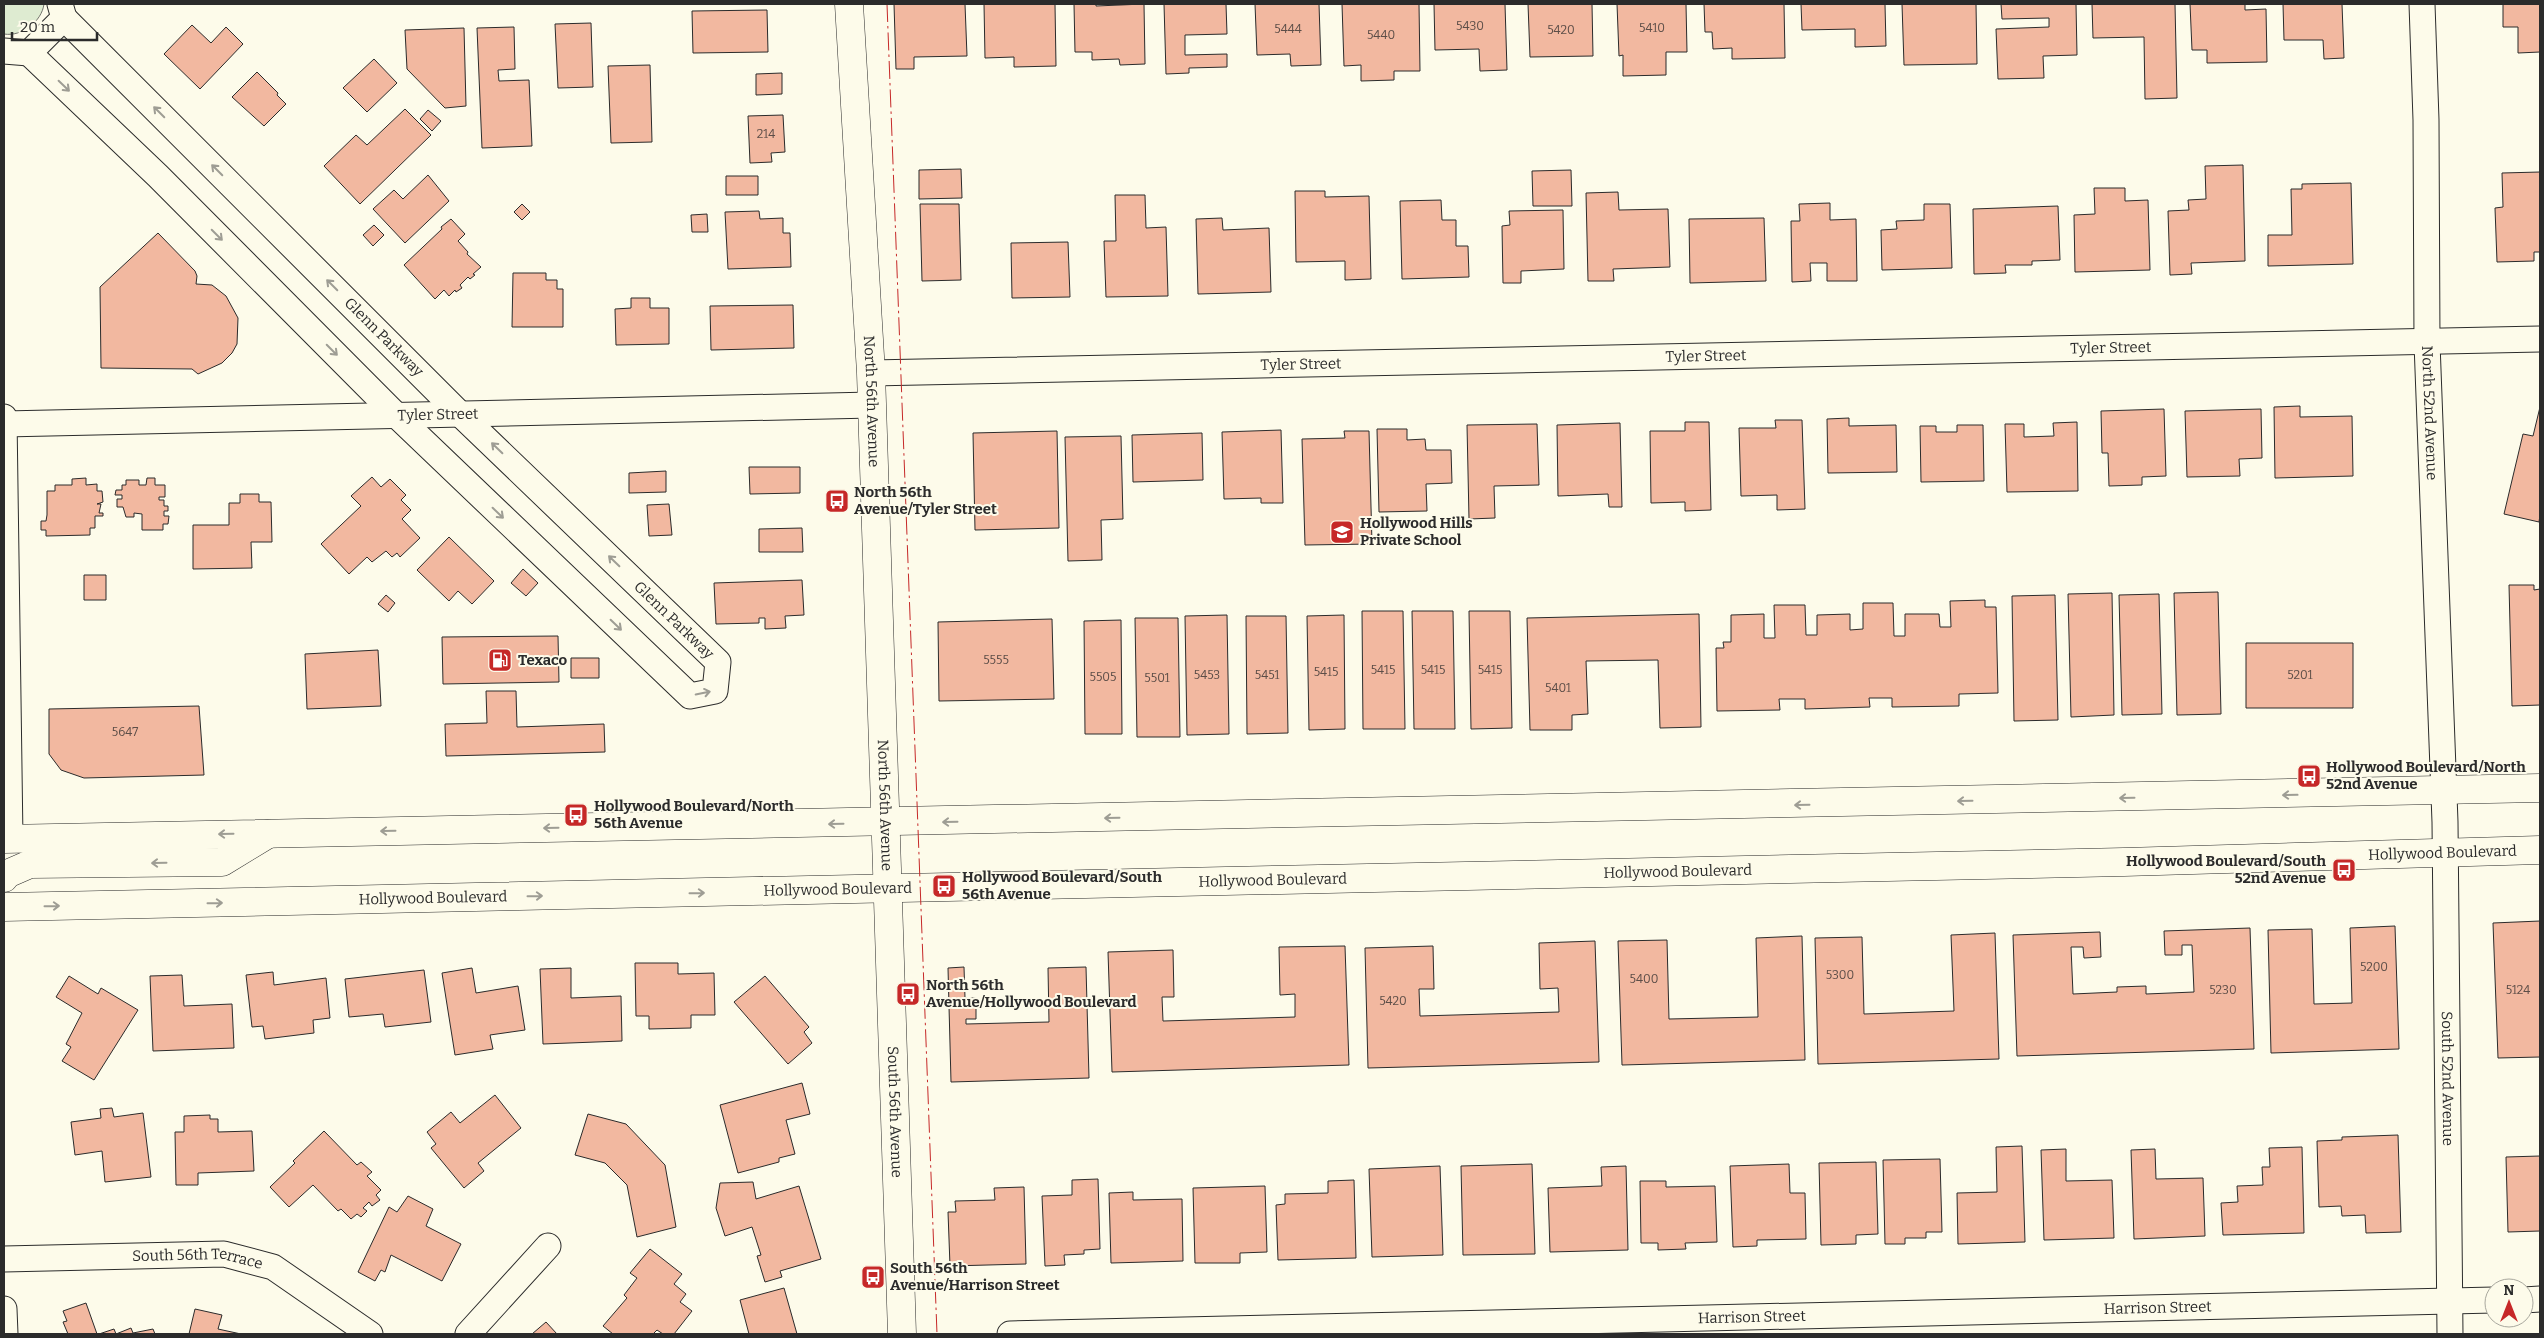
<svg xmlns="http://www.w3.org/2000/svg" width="2544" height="1338" viewBox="0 0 2544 1338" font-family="Bitter,serif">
  <rect width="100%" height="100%" fill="#fdfbea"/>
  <path fill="#deebd1" stroke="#74746e" d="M4,4h40c-2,17 -22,33 -40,30z"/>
  <path fill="#f2b8a0" stroke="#2b2b2b" d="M894,4h71l2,52 -53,1v12h-18z
    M984,4h71l1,62 -42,1v-10l-29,1z
    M1074,4h22v2l48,-2 1,60 -25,1 -1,-6 -27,1v-8h-17z
    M1164,4h62l1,30 -42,1v20l42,-1v13l-38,1v5l-23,1z
    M1255,4h64l2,61 -30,1 -1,-12 -33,1z
    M1342,4h77l1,67h-26v9l-33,1v-16l-17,1z
    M1434,4h71l2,66 -27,1 -1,-22 -44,1z
    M1528,4h64l1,52 -63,1z
    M1617,4h69l1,48h-21v23l-43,1v-21l-4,1z
    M1704,4h80l1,54 -53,1v-11l-19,1 -1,-17h-7z
    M1801,4h84l1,42 -31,1v-18l-53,1z
    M1902,4h74l1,60 -73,1z
    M2001,4h75l1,51 -34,1 1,22 -46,1 -2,-50 53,-2v-9l-47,1z
    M2092,4h83l2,94 -32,1 -1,-62 -51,1z
    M2190,4h55v6l21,-1 1,53 -60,1v-13h-15z
    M2283,4h59l2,54 -20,1 -1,-19h-39z
    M2503,4h37v48l-22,1v-26h-15z
    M767,10l1,42 -75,1 -1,-42z
    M591,23l2,64 -35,1 -3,-64z
    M192,25l19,18 15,-16 17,17 -43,45 -36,-35z
    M514,27l1,42 -17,1 1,11 30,-1 3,66 -50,2 -5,-120z
    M464,28l2,78 -21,2 -38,-39 -2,-39z
    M374,59l23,24 -30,29 -24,-24z
    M650,65l2,77 -41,1 -3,-77z
    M257,72l21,21 -1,2 9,9 -22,22 -32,-29z
    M782,73v21l-26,1v-21z
    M405,109l26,26 -71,69 -36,-38 32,-31 11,10z
    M428,110l13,11 -9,10 -12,-12z
    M783,115l2,37 -14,1 1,9 -22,1 -2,-47z
    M2243,165l2,96 -54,2 1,11 -22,1 -2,-64 21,-1 -1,-10 18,-1 -1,-33z
    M961,169l1,29 -43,1v-29z
    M1571,170l1,36h-39l-1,-35z
    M2540,172v80h-6v9l-37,1 -2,-54 8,-1 -1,-34z
    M428,175l21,26 -44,42 -32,-34 21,-19 9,9z
    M726,176h32v19h-32z
    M2351,183l2,81 -85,2v-31h24l-1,-46h11v-5z
    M2094,188h31v13l23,-1 2,70 -75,2 -1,-57 21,-1z
    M1295,191h30v6l44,-1 2,83 -26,1v-19l-49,1z
    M1618,192l1,18 49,-1 2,58 -57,2 1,12h-26l-2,-88z
    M1115,195h30l1,33 20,-1 2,69 -62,1 -2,-56h12z
    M1441,200l1,20h14v26h12l1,31 -67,2 -2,-78z
    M1830,203v17l26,-1 1,62h-30v-18h-17l1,18 -19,1 -1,-61h9l-1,-17z
    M522,204l8,8 -8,8 -8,-8z
    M920,204h39l2,76 -39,1z
    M1924,204h26l2,64 -70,2 -1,-40 16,-1 -1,-8 28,-1z
    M2058,206l2,54 -28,1v4h-27l1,8 -32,1 -1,-65z
    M1563,210l1,59 -43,2v12h-18l-1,-57 8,-1 -1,-14z
    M759,211l1,8 23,-1v15h7l1,34 -63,2 -3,-57z
    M707,214l1,18h-16l-1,-17z
    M1222,218l1,12 46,-2 2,64 -73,2 -2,-75z
    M1764,218l2,63 -76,2 -1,-64z
    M451,219l14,15 -7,7 10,11 -1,2 14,13 -8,7 2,1 -5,4 -2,-2 -8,8 2,3 -6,4 -1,-2 -6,6 -5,-6 -9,9 -31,-34 38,-36 -1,-2z
    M374,225l10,10 -11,11 -10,-11z
    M158,233l37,38 2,5 -1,8 16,1 14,11 12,22 -1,26 -5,9 -10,10 -24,11 -6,-5 -91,-1 -1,-81z
    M1068,242l2,55 -58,1 -1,-55z
    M513,273h33v7h11v9h6v38h-51z
    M631,298h19v10h19v36l-53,1 -1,-36 16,-1z
    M793,305l1,43 -83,2 -1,-44z
    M2300,406v11l52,-1 1,60 -78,2 -1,-71z
    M2540,407v108l-1,7 -35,-8 19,-80 10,2z
    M2164,409l2,67 -24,1v8l-33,1 -1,-33h-6l-1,-42z
    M2261,409l1,49 -23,1 1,17 -53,1 -2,-66z
    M1849,418v8l47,-1 1,47 -69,1 -1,-54z
    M1775,420h27l3,89 -28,1v-15l-36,1 -2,-68h37z
    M1685,422h24l2,88 -26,1v-9l-34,1 -1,-72h35z
    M2077,422l1,69 -71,1 -2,-68h19v13l30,-1 -1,-13z
    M1620,423l2,84h-13l-1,-13 -50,2 -1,-71z
    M1537,424l2,61 -45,1 1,32 -26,1 -2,-94z
    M1957,425h26l1,56 -63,1 -1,-56h16v6h21z
    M1377,429h30v11l18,-1 1,11h25l1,33 -26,1 1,27 -48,1z
    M1281,430l2,73h-22v-5l-37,1 -2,-67z
    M1057,431l2,97 -84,2 -2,-97z
    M1344,431h25l3,113 -67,1 -3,-106 43,-1z
    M1202,433l1,47 -70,2 -1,-47z
    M1121,436l2,83 -22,1 1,40 -34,1 -3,-124z
    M749,467h51v26l-50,1z
    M666,471v21l-37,1v-20z
    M372,477l9,10 9,-8 16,16 -5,5 10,10 -9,9 18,19 -20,19 -3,-4 -5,4 -6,-6 -14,11 -5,-5 -18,17 -28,-30 40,-38 -10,-10z
    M86,478v7l11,-1v7h5l1,11 -6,2h4l-2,9h4v3h-8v12h-5v7l-44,1v-6h-5v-9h5l1,-6v-24h8v-6h17v-6z
    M147,478h8v7h10v12h-6v3h5v6h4v5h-4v5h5l-1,8h-5v6h-21v-16l-8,-1v4h-8l-3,-10h-6v-8h5v-4h-7l1,-5h6v-5h4v-5h13v5h7z
    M240,494h19v8h12l1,40h-21l1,26 -59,1v-44h36v-22h11z
    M669,504l3,31 -23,1 -2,-31z
    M802,528l1,24h-44v-23z
    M449,537l45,44 -22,23 -14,-13 -9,10 -32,-31z
    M523,569l15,14 -12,13 -15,-13z
    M84,575h22v25h-22z
    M802,580l2,35 -19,1 1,12 -21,1v-11h-6v5l-43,1 -2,-41z
    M2509,585h25v5l6,-1v116l-28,1z
    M2218,592l3,122 -44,1 -3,-122z
    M2112,593l2,122 -43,2 -3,-123z
    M2159,594l3,120 -40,1 -3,-120z
    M386,595l9,8 -7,9 -10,-8z
    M2055,595l3,125 -44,1 -2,-125z
    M1985,600v7h11l2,86 -39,1v12l-67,1v-9h-23l1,9 -65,2v-10h-26l1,11 -63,1 -1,-63h8l-1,-6h8v-27l33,-1v24h11l-1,-33h31l1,30h11v-20l33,-1v16l13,-1v-26h30l1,33h11v-22h34l1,13h11l-1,-26z
    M1362,611h41l2,118h-42z
    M1412,611h41l2,118h-41z
    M1469,611h41l2,117 -41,1z
    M1699,614l2,113 -41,1 -2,-68 -72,1 2,53 -16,1v15h-42l-3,-112z
    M1227,615l2,119 -42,1 -2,-119z
    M1344,615l1,114 -36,1 -2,-114z
    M1246,616h40l2,117 -41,1z
    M1135,618h43l2,119h-43z
    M1052,619l2,80 -115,2 -1,-79z
    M1121,620l1,114h-37l-1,-113z
    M558,636l1,46 -116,2 -1,-47z
    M2246,643h107v65h-107z
    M378,650l3,56 -74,3 -2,-55z
    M571,658h28v20h-28z
    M486,691h30l1,36 87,-3 1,28 -159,4 -1,-32 42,-1z
    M199,706l5,69 -120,3 -23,-8 -12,-16v-45z
    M2540,921v136l-42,1 -5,-135z
    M2395,926l4,123 -128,4 -3,-123 44,-1 2,75 38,-1 -2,-75z
    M2250,928l4,121 -237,7 -4,-121 87,-3 1,25 -17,1 -1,-11h-12l2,47 44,-2v-5l29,-1v8l48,-2 -2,-47h-10v10h-17l-1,-24z
    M1995,933l4,126 -181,5 -3,-126 47,-1 2,77 90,-3 -3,-76z
    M1802,936l3,124 -183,5 -4,-124 49,-1 2,79 89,-2 -2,-79z
    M1595,941l4,121 -231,6 -3,-120 68,-2 1,43h-15l1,27 139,-4 -1,-24 -18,1 -1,-46z
    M1345,946l4,119 -237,7 -4,-120 65,-2 1,47h-12l1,24 132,-4v-23l-15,1 -1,-48z
    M635,963h43v11l36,-1 1,42h-24v13l-42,1v-13h-13z
    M964,967l1,31h11v21h-10v5l83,-2 -1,-54 38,-1 3,111 -138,4 -3,-114z
    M472,968l4,25 42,-7 7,44 -35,5 3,14 -38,6 -13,-82z
    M571,968v30l50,-2 1,45 -79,3 -3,-75z
    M424,970l7,52 -46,5 -2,-13 -34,3 -4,-38z
    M273,972l1,13 52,-7 4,40 -17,2 1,13 -49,6 -2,-13 -11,1 -6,-52z
    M182,975l2,31 48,-2 2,44 -81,3 -3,-75z
    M69,976l29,18 3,-6 37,22 -44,70 -32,-19 9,-14 -5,-3 16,-31 -26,-16z
    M765,976l44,51 -5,5 8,11 -24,21 -54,-62z
    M802,1083l8,31 -24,6 9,34 -16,4v4l-41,11 -18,-68z
    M495,1095l26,33 -43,35 6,8 -20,17 -33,-40 5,-4 -9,-12 24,-20 9,11z
    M112,1108l2,9 29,-4 8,64 -46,5 -3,-31 -27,4 -4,-33 30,-4 -1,-9z
    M588,1114l38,10 39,41 11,62 -39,10 -10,-52 -22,-22 -30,-8z
    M210,1115v4h8v13l34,-1 2,40 -56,2v12h-22l-1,-53h9v-16z
    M324,1131l33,34 4,-3 11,10 -5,4 14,14 -5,5 4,5 -8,6 -3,-4 -6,6 4,3 -6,6 -4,-3 -6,5 -10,-10 -3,2 -25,-26 -24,22 -19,-20 25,-24 -2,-2z
    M2398,1135l3,97 -35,1 -1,-18 -23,1 -1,-10 -22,1 -2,-66 25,-1v-3z
    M2022,1146l3,96 -67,2 -1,-51 40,-1 -1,-45z
    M2302,1147l2,86 -81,2 -2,-32 17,-1 -1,-16 26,-1 -1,-18h8l-1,-19z
    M2066,1149v32l46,-1 2,58 -70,2 -3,-90z
    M2155,1149l1,30 47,-1 2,58 -71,3 -3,-89z
    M2540,1156v75l-32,1 -2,-75z
    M1940,1159l2,73h-16v6h-21v6h-20l-2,-84z
    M1876,1162l2,72 -22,1v9l-35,1 -2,-82z
    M1532,1164l3,90 -72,1 -2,-89z
    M1789,1164l1,29h15l1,46 -49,1v6l-24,1 -3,-81z
    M1440,1166l3,89 -71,2 -3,-88z
    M1626,1166l2,84 -78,2 -2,-64 54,-2 -1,-19z
    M1098,1179l2,70 -16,1v4l-20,1 1,10 -20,1 -3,-70 30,-1v-15z
    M1354,1180l2,78 -78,2 -2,-55 9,-1v-10l43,-1v-12z
    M1640,1181h26v6l49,-1 2,56 -32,1 1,6 -28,1v-7h-17z
    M753,1182l3,17 43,-13 22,73 -41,12 2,6 -17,5 -8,-26 4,-1 -9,-28 -27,9 -9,-28 4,-25z
    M1265,1186l2,66 -27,1v10h-45l-2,-75z
    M1024,1187l2,77 -76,2 -2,-54h8l-1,-11 40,-1 -1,-12z
    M1133,1192v8l49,-1 1,62 -72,2 -2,-70z
    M408,1196l25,13 -7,17 35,18 -19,37 -51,-26 -6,17 -4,-2 -6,11 -17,-9 31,-65 8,5z
    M650,1249l32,25 -8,10 12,10 -6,8 12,9 -18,23h-11l-6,-4 -4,4h-40l-10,-8 24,-28 -3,-3 13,-17 -7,-5z
    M784,1288l13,46h-48l-9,-34z
    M86,1303l11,31h-29l-5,-12 4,-1 -4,-10z
    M195,1309l27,6 -4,14 23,5h-52z
    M546,1322l11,12h-25z
    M131,1328l2,5 20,-4 2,5h-56l15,-5 2,5z"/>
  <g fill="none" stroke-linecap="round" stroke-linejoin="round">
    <g stroke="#2b2b2b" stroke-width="27">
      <g id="street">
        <path id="s1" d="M2422,4l4,116 1,223 18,479 5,512"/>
        <path d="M4,51l25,2"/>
        <path d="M29,53l129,123 237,238 295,282 25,-5 3,-29 -259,-249 -395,-395"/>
        <path d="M29,53l35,-35 -4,-14"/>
        <path id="s2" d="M871,373l1669,-34"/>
        <path d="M4,417l6,422"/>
        <path id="s3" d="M4,424l868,-19"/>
        <path id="s4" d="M4,1259l220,-5 49,13 97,67"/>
        <path d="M2524,1300l16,-1"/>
        <path d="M4,1309l1,25"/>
        <path d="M468,1334l80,-88"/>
        <path id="s5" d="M1010,1334l1484,-34"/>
      </g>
    </g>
    <g stroke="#2b2b2b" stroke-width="29">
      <g id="secondary">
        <path id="s6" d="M849,4l22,369 31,961"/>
      </g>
    </g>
    <g stroke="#2b2b2b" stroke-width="29">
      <g id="highway">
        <path d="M4,839l2536,-51"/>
        <path d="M4,878l3,-4 23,-10 192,-2 46,-28"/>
        <path id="s7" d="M4,907l2120,-45 416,-12"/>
      </g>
    </g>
    <use href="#street" stroke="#fdfbea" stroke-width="25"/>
    <use href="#secondary" stroke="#fdfbea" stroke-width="28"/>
    <use href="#highway" stroke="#fdfbea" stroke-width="28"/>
    <path stroke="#c62828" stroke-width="1" stroke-dasharray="18 4 2.5 4" stroke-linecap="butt" d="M887,4l50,1330"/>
  </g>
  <defs><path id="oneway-shaft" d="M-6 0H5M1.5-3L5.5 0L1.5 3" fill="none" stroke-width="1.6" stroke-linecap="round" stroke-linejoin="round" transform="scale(1.25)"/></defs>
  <g stroke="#9e9d94">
    <use href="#oneway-shaft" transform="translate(64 86) rotate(44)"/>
    <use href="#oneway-shaft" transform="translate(159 112) rotate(-135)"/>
    <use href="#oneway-shaft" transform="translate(217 170) rotate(-135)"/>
    <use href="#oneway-shaft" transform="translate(217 235) rotate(45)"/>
    <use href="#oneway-shaft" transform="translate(332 285) rotate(-135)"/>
    <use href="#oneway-shaft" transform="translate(332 350) rotate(45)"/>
    <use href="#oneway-shaft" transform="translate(497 448) rotate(-136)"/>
    <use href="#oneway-shaft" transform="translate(498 513) rotate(44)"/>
    <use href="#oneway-shaft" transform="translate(614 561) rotate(-136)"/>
    <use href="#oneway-shaft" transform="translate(616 625) rotate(44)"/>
    <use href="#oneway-shaft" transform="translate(703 693) rotate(-12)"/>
    <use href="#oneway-shaft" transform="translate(2290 795) rotate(179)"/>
    <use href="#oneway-shaft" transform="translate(2127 798) rotate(179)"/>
    <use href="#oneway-shaft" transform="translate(1965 801) rotate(179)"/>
    <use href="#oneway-shaft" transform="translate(1802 805) rotate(179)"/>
    <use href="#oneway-shaft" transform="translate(1112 818) rotate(179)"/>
    <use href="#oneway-shaft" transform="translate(950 822) rotate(179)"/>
    <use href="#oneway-shaft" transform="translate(836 824) rotate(179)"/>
    <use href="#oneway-shaft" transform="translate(551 828) rotate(179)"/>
    <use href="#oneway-shaft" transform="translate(388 831) rotate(179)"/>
    <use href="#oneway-shaft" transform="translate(226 834) rotate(179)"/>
    <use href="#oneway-shaft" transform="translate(159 863) rotate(179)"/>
    <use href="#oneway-shaft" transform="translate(697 893) rotate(-1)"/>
    <use href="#oneway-shaft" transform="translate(535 896) rotate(-1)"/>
    <use href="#oneway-shaft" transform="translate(215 903) rotate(-1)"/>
    <use href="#oneway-shaft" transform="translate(52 906) rotate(-1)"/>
  </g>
  <defs>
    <g id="bus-square" transform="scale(1.25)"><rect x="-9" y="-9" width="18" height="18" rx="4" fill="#c62828" stroke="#fdfbea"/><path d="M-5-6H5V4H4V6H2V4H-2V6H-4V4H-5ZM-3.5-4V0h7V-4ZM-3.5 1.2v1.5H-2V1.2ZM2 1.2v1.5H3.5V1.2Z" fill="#fff"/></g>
    <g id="school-square" transform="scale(1.25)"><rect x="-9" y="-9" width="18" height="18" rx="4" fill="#c62828" stroke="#fdfbea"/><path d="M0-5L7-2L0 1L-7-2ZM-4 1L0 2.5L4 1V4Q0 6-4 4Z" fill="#fff"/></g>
    <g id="fuel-square" transform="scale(1.25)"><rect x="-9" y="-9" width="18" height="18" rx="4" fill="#c62828" stroke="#fdfbea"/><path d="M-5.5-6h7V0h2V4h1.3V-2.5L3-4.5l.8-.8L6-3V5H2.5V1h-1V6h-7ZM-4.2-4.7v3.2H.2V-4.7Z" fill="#fff"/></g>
  </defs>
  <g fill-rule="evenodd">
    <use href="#bus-square" x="837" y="501"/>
    <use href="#school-square" x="1342" y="532"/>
    <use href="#fuel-square" x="500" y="660"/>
    <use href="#bus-square" x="2309" y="776"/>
    <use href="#bus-square" x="576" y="815"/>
    <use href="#bus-square" x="2344" y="870"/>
    <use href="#bus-square" x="944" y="886"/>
    <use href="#bus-square" x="908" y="994"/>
    <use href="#bus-square" x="873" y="1277"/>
  </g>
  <g text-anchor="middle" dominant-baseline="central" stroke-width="4" stroke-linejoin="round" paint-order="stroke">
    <g font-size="12" fill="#5d4e48">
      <text x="1470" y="26">5430</text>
      <text x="1652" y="28">5410</text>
      <text x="1288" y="29">5444</text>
      <text x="1561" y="30">5420</text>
      <text x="1381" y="35">5440</text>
      <text x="766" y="134">214</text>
      <text x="996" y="660">5555</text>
      <text x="1383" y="670">5415</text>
      <text x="1433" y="670">5415</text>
      <text x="1490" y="670">5415</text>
      <text x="1326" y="672">5415</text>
      <text x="1207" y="675">5453</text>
      <text x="1267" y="675">5451</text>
      <text x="2300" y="675">5201</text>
      <text x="1103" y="677">5505</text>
      <text x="1157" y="678">5501</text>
      <text x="1558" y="688">5401</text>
      <text x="125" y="732">5647</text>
      <text x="2374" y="967">5200</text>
      <text x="1840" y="975">5300</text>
      <text x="1644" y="979">5400</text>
      <text x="2223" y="990">5230</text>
      <text x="2518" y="990">5124</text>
      <text x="1393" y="1001">5420</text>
    </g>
    <g font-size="15" fill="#2b2b2b" stroke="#fdfbea">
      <text transform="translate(384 337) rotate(45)">Glenn Parkway</text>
      <text stroke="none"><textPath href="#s2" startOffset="1240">Tyler Street</textPath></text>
      <text stroke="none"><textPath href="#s2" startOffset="835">Tyler Street</textPath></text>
      <text stroke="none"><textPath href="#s2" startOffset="430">Tyler Street</textPath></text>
      <text stroke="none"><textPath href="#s6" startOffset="398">North 56th Avenue</textPath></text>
      <text stroke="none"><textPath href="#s3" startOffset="434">Tyler Street</textPath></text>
      <text stroke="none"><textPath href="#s1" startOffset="409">North 52nd Avenue</textPath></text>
      <text transform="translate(674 620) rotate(44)">Glenn Parkway</text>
      <text stroke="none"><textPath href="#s6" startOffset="802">North 56th Avenue</textPath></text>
      <text stroke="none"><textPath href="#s7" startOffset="2439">Hollywood Boulevard</textPath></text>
      <text stroke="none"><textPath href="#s7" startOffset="1674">Hollywood Boulevard</textPath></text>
      <text stroke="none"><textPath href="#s7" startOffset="1269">Hollywood Boulevard</textPath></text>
      <text stroke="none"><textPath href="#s7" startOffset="834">Hollywood Boulevard</textPath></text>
      <text stroke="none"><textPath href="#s7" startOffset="429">Hollywood Boulevard</textPath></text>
      <text stroke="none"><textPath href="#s1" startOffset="1075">South 52nd Avenue</textPath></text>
      <text stroke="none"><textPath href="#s6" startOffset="1109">South 56th Avenue</textPath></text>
      <text stroke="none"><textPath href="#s4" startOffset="194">South 56th Terrace</textPath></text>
      <text stroke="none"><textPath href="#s5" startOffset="1148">Harrison Street</textPath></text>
      <text stroke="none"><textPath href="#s5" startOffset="742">Harrison Street</textPath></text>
    </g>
    <g font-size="15" font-weight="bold" fill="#2b2b2b" stroke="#fdfbea" text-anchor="start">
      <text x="854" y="492">North 56th<tspan x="854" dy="17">Avenue/Tyler Street</tspan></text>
      <text x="1360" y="523">Hollywood Hills<tspan x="1360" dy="17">Private School</tspan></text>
      <text x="518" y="660">Texaco</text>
      <text x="2326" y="767">Hollywood Boulevard/North<tspan x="2326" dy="17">52nd Avenue</tspan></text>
      <text x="594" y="806">Hollywood Boulevard/North<tspan x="594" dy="17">56th Avenue</tspan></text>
      <text x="2326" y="861" text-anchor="end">Hollywood Boulevard/South<tspan x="2326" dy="17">52nd Avenue</tspan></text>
      <text x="962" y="877">Hollywood Boulevard/South<tspan x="962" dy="17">56th Avenue</tspan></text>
      <text x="926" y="985">North 56th<tspan x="926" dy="17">Avenue/Hollywood Boulevard</tspan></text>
      <text x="890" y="1268">South 56th<tspan x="890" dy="17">Avenue/Harrison Street</tspan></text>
    </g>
  </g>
  <rect width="2544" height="1338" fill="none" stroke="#2b2b2b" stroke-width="10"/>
  <g transform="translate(2509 1303)"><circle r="24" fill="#fdfbea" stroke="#a9a89e"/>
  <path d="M0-4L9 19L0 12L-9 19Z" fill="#c62828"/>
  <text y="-8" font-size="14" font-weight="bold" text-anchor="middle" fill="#2b2b2b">N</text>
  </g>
  <path d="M12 32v8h85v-8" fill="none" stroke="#2b2b2b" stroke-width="2.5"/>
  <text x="20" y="32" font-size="15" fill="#2b2b2b" stroke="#fdfbea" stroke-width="4" paint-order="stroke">20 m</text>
</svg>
